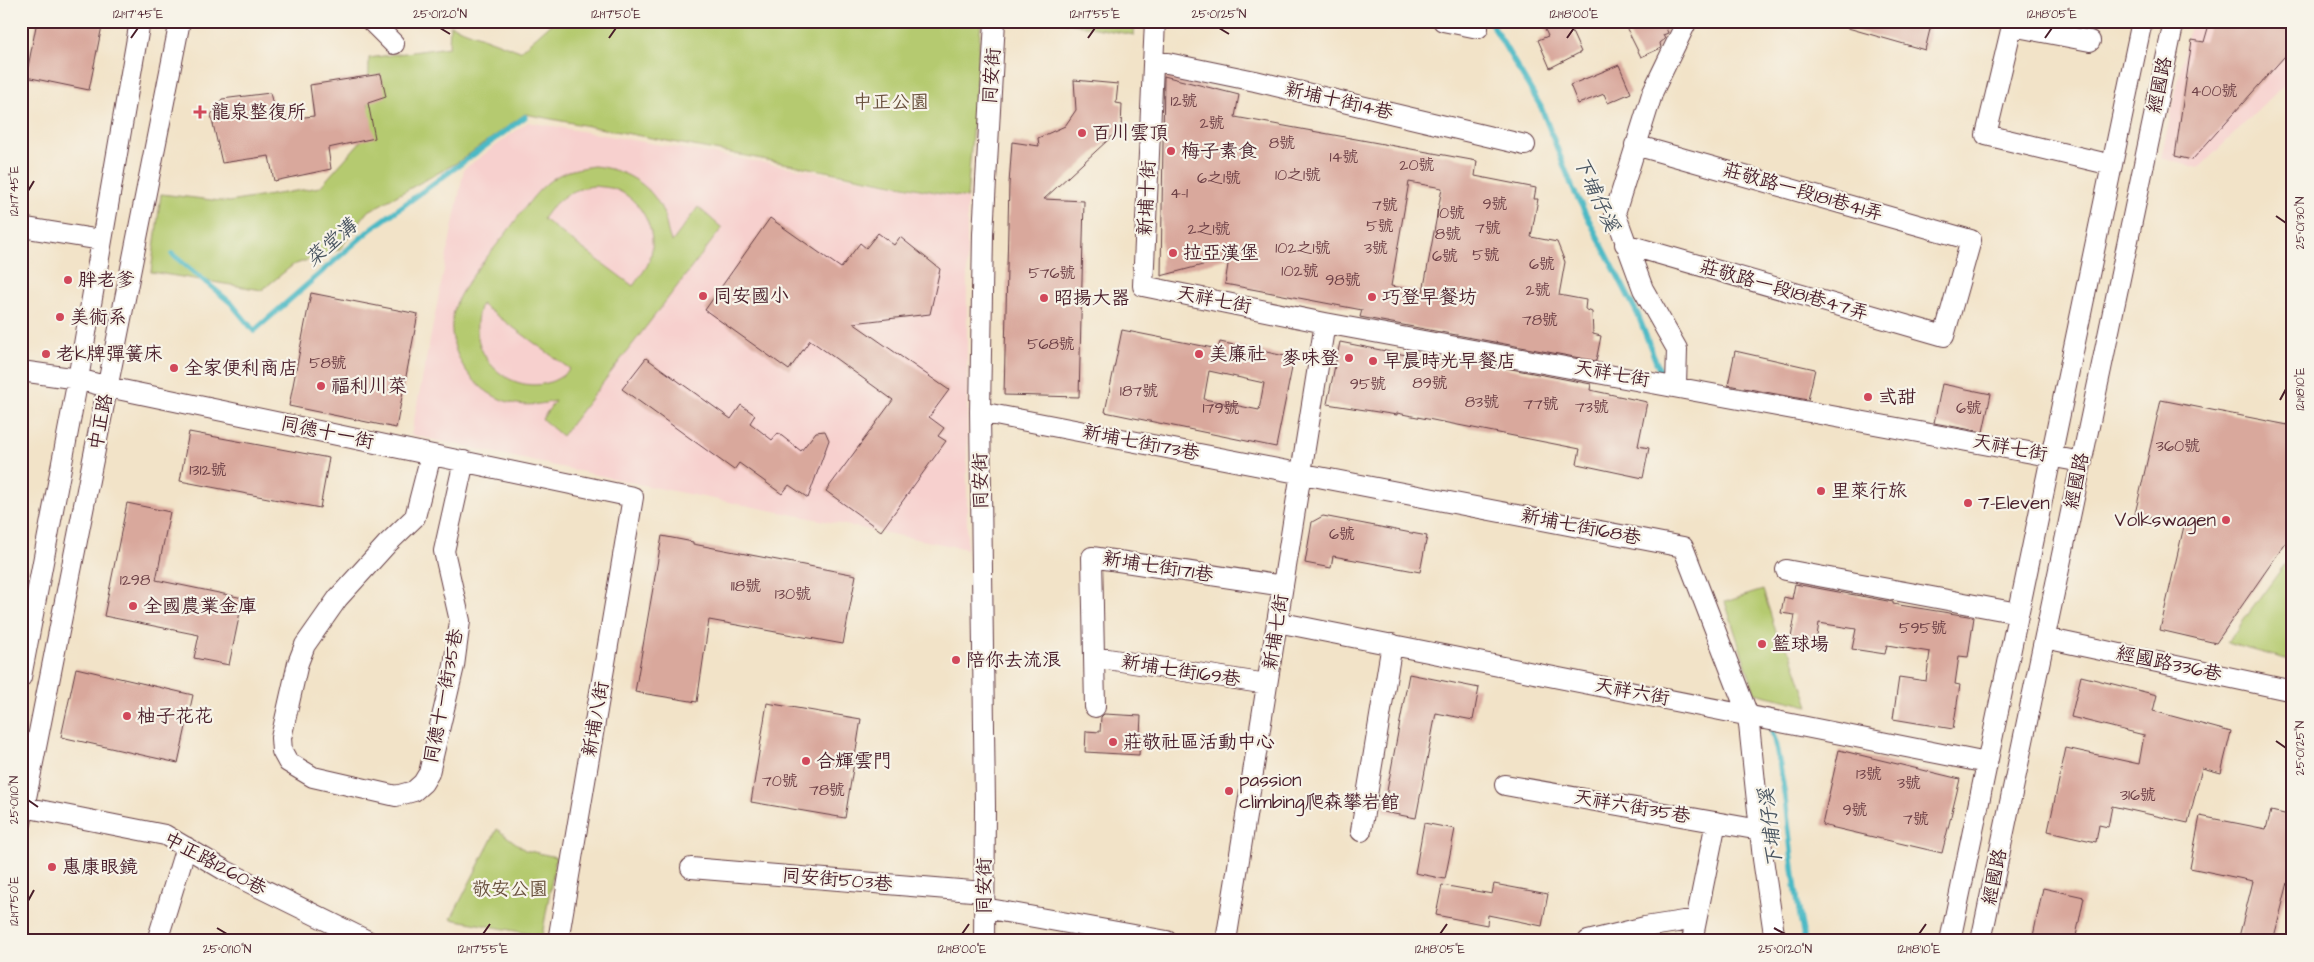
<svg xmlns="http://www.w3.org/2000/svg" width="2314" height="962" viewBox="0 0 2314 962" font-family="'Architects Daughter','LXGW WenKai TC',sans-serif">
  <rect width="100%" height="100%" fill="#f7f3e8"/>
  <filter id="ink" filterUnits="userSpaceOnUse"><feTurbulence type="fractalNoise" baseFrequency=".02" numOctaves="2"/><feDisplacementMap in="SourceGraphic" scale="10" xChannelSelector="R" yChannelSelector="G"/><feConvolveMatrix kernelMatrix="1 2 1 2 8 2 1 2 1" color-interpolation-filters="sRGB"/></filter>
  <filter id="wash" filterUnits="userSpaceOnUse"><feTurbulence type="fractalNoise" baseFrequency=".0096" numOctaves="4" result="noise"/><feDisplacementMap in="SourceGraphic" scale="20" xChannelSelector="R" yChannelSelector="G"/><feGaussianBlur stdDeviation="1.12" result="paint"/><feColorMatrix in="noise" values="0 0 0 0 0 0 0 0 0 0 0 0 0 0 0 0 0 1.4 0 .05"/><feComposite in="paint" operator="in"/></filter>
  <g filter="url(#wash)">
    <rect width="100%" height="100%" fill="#f2e3c8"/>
    <path fill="#f7d0ce" d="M2191,21h102v55l-94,92 -38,-10z
      M528,122l439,76v351l-319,-63 -237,-51 53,-266z"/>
    <path fill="#b5ca6f" stroke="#80744d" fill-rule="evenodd" d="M554,21h427l-14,177 -442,-84 -67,48 -91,50 -27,37 -47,16 -31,25 -111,-18 10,-78 68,8 91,-15 48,-54 1,-75 80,-11 1,-22 70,26z
      M1057,21h78l-1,14z
      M594,166c29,3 57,17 69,46 4,10 4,22 9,30l26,-35 24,21 -160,208 -20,-17 13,-18c-13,3 -25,5 -38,3 -40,-6 -72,-50 -64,-89 2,-10 6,-20 12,-28 12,-19 28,-37 42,-55 14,-18 28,-42 47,-54 12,-8 26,-10 40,-12zM594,186c8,1 16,1 23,4 28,12 44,49 30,76 -4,7 -10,14 -14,20l-90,-67c13,-20 28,-30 51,-33zM481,304l89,65c-41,42 -111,-6 -89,-65z
      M2293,553v108l-66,-18z
      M1763,590l14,45 14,18 18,53 -54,-13 -30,-91z
      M497,829l28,21 31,7 -14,79 -91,-17z"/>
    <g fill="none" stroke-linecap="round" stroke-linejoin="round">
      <path stroke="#4bb9c5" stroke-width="5.5" d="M1490,21l51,86 32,82 65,126 25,65
        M172,254l59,49 23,28 117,-102 154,-112
        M1770,724c21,71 18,145 35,217"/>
    </g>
    <g id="blocks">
      <path fill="#d9a89c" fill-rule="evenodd" d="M37,21h66l-14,69 -63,-13z
        M1541,21h26l14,31 -31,16 -12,-28 10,-4z
        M1623,21h40l5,12 -5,2 2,4 -5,4 1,5 -20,9z
        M1841,21h91l-7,29 -84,-24z
        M2210,21h83v26l-101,113 -17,-4 17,-116 12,2z
        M1619,65l12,28 -23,10 -4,-9 -26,10 -8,-19z
        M381,74l5,23 -18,6 7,35 -47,10 3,21 -57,12 -5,-25 -47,7 -11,-48 11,-16 48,-6 7,27 37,-4 -4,-31z
        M1164,76l75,19 -4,22 242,44 -2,15 61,12 -2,11h4l-7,38 26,5 8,20 -6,33 27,5 -1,9 7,3 1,22 8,2 -5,25 -236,-44 2,-7 -137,-26 4,-26 -68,18zM1409,182l33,6 -19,104 -32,-6z
        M1074,80l44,4 -2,19 6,1 -1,24 -77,71 40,2 -5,196 -75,-2 5,-211 3,-42 27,4 -1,-8 27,-12 11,-16z
        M770,218l71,50 19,-25 6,5 12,-15 16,12 6,-8 40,32 -10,45 -77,9 96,67 -20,27 15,11 -6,8 8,5 -65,90 -55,-40 67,-91 -83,-60 -21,30 -84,-60z
        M311,293l107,21 -22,114 -107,-22z
        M1122,330l96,19 2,-7 74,16 -18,89 -171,-35zM1209,371l55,12 -5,27 -55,-11z
        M1340,342l117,23 1,-6 133,25 -1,6 57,12 -9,44 11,2 -6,30 -66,-14 3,-15 -183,-36v2l-70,-11z
        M1735,351l80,18 -7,31 -80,-15z
        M646,358l85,61 10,-14 14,10 -5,8 22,17 6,-7 23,18 15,-19 9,-1 4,9 -21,58 -19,-13 -7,9 -43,-31 -5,7 -112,-81z
        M1942,384l49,10 -8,38 -49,-9z
        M2161,400l132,26v106l-77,111 -56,-13 24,-104 -49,-12z
        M189,432l140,26 -9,50 -140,-27z
        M127,503l43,9 -14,68 87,18 -14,67 -35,-7 5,-23 -95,-19z
        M1323,516l104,20 -7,36 -87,-16 -2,12 -26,-5 7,-41z
        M662,536l31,6v2l163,31 -13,69 -134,-24 -12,82 -62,-10z
        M1795,584l98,18v2l81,13 -6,40 -9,-1 -4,28 5,1 -7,44 -60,-10 6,-42 27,4 4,-29 -43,-7 -2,9 -33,-5 4,-20 -37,-6 -3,19 -25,-4 4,-23 -14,-2 3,-16 8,2z
        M76,668l117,27 -15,68 -117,-26z
        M1409,674l70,14 -6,32 -37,-7 -20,105 -33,-6z
        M2081,676l76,19 -4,16 78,21 -10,41 -19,-5 -14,55 -76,-17 -4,21 -9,-2 -3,17 -48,-11 18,-83 73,16 5,-29 -73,-18z
        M767,703l94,16 -16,99 -94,-16z
        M1104,714l37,2 -2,39 -54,-3 1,-21 14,1 1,-15z
        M1839,750l121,29 -18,74 -120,-28z
        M2271,811l22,5v47l-20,78h-35l15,-60 -63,-13 10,-52 66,13z
        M1424,823l31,6 -10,50 -30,-6z
        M1494,884l54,10 -6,32 -54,-11 -1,10 -51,-10 6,-30 50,9z
        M2043,888l41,9 -9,44h-43z"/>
    </g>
  </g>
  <g filter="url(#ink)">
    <use href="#blocks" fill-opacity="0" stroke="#633c43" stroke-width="1"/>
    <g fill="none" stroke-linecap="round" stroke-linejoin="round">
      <g stroke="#633c43" stroke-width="22">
        <path id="minor" d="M371,21l23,23
          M1155,21l-12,265 182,37 757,139
          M1443,21l35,7
          M2090,41l-78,-15 -26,109 126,30
          M1153,60l102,21 270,64
          M21,227l80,13
          M1625,244l319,92 27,-96 -336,-95
          M21,371l57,8 30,8 525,110 -75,444
          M1676,386l1,-37 -34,-60 -28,-76 38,-122 34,-70
          M980,412l703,135 65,168 15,144 12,82
          M431,455l-16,62 -28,27 -49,54 -33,47 -7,18 -17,75 1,13 6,11 25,15 83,19 18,-5 9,-8 6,-10 25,-107 6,-45 -16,-70 20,-90
          M1786,570l232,43
          M1277,622l710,141
          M2045,638l248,53
          M1095,657l172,27
          M21,677l57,-298 62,-358
          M1095,707l-3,-150 191,29
          M1505,785l255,45
          M24,807l141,28 61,36 142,70
          M21,823l159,-802
          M1361,831l31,-187
          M691,868l293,24
          M984,908l183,33
          M157,941l29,-94
          M984,941l1,-135 -5,-394 3,-178 12,-213
          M1226,941l99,-618
          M1588,941l57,-14 51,-8
          M1692,941l24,-119
          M1950,941l192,-920
          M1981,941l193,-920"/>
      </g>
      <use href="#minor" stroke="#fff" stroke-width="20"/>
    </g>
  </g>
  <path fill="none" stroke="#4a1f2b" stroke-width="2" d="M440,28l10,6M1219,28l10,6M131,38l7,-10M609,38l7,-10M1088,38l7,-10M1567,38l7,-10M2045,38l7,-10M28,191l6,-10M2276,216l10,7M2280,400l6,-11M2276,741l10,7M28,800l10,7M28,901l6,-11M217,928l10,6M1774,928l11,6M483,934l7,-10M962,934l7,-10M1440,934l7,-10M1919,934l7,-10"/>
  <g fill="#d1495b" stroke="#f7f3e8" stroke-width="2">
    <path d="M197.5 104.5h5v5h5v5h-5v5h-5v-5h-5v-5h5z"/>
    <circle cx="1082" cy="133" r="5"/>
    <circle cx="1171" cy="151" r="5"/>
    <circle cx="1173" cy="253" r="5"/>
    <circle cx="68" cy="280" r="5"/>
    <circle cx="703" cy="296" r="5"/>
    <circle cx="1372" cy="297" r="5"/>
    <circle cx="1044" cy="298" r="5"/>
    <circle cx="60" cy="317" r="5"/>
    <circle cx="46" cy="354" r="5"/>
    <circle cx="1199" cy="354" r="5"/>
    <circle cx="1349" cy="358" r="5"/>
    <circle cx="1373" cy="361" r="5"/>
    <circle cx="174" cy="368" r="5"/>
    <circle cx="321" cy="386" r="5"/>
    <circle cx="1868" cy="397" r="5"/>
    <circle cx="1821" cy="491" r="5"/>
    <circle cx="1968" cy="503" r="5"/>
    <circle cx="2226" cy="520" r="5"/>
    <circle cx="133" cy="606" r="5"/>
    <circle cx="1762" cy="644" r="5"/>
    <circle cx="956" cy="660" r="5"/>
    <circle cx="127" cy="716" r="5"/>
    <circle cx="1113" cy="742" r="5"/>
    <circle cx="806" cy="761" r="5"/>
    <circle cx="1229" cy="791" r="5"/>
    <circle cx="52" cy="867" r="5"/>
  </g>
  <g text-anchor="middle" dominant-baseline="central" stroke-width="4.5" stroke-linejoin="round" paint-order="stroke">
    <g font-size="16" fill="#6e4147">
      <text x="2214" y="91">400號</text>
      <text x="1184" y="101">12號</text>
      <text x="1212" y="123">2號</text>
      <text x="1282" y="143">8號</text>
      <text x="1344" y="157">14號</text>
      <text x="1417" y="165">20號</text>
      <text x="1298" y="175">10之1號</text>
      <text x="1219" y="178">6之1號</text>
      <text x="1179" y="193">4-1</text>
      <text x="1495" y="204">9號</text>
      <text x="1385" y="205">7號</text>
      <text x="1451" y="213">10號</text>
      <text x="1380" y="226">5號</text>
      <text x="1488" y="228">7號</text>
      <text x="1209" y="229">2之1號</text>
      <text x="1448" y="234">8號</text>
      <text x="1303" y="248">102之1號</text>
      <text x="1376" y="248">3號</text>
      <text x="1486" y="255">5號</text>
      <text x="1445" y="256">6號</text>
      <text x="1542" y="264">6號</text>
      <text x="1300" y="271">102號</text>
      <text x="1052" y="273">576號</text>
      <text x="1343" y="280">98號</text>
      <text x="1538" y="290">2號</text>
      <text x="1540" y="320">78號</text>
      <text x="1051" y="344">568號</text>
      <text x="328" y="363">58號</text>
      <text x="1430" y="383">89號</text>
      <text x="1368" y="384">95號</text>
      <text x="1139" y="391">187號</text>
      <text x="1482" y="402">83號</text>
      <text x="1541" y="404">77號</text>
      <text x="1592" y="407">73號</text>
      <text x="1221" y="408">179號</text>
      <text x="1969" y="408">6號</text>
      <text x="2178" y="446">360號</text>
      <text x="208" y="470">1312號</text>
      <text x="1342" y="534">6號</text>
      <text x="135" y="580">1298</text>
      <text x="746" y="586">118號</text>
      <text x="793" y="594">130號</text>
      <text x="1923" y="628">595號</text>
      <text x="1869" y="774">13號</text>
      <text x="780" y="781">70號</text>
      <text x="1909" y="783">3號</text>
      <text x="827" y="790">78號</text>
      <text x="2138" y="795">316號</text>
      <text x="1855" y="810">9號</text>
      <text x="1916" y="819">7號</text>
    </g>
    <g font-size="19" fill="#4a1f2b" stroke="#f7f3e8">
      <text transform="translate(992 76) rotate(-86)">同安街</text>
      <text transform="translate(2160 85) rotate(-78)">經國路</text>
      <text transform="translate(1339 101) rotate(13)">新埔十街14巷</text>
      <text transform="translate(1803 192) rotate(16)">莊敬路一段181巷41弄</text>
      <text transform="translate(1147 198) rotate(-87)">新埔十街</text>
      <text transform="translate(1784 290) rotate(16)">莊敬路一段181巷47弄</text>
      <text transform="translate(1214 300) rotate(11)">天祥七街</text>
      <text transform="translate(1612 374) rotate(10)">天祥七街</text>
      <text transform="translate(101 422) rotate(-79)">中正路</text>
      <text transform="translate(327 433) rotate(12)">同德十一街</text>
      <text transform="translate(1141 443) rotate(11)">新埔七街173巷</text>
      <text transform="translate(2010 448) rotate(11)">天祥七街</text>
      <text transform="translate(981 481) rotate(-91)">同安街</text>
      <text transform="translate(2077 481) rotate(-78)">經國路</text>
      <text transform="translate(1581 527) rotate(11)">新埔七街168巷</text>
      <text transform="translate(1158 567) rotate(9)">新埔七街171巷</text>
      <text transform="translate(1276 632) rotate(-81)">新埔七街</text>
      <text transform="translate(2169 664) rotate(12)">經國路336巷</text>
      <text transform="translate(1181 671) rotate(9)">新埔七街169巷</text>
      <text transform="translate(1632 692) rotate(11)">天祥六街</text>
      <text transform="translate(444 696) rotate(-79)">同德十一街35巷</text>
      <text transform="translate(596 719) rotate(-80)">新埔八街</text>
      <text transform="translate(1632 807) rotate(10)">天祥六街35巷</text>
      <text transform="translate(215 864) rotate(28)">中正路1260巷</text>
      <text transform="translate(1995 877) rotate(-78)">經國路</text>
      <text transform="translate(837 880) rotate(5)">同安街503巷</text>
      <text transform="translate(984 886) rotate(-90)">同安街</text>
    </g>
    <g font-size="19" fill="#6a523f" stroke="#f7f3e8">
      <text x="891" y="102">中正公園</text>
      <text x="510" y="889">敬安公園</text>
    </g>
    <g font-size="19" fill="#4a1f2b" stroke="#f7f3e8" text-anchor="start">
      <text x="211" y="112">龍泉整復所</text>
      <text x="1092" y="133">百川雲頂</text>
      <text x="1181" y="151">梅子素食</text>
      <text x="1183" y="253">拉亞漢堡</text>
      <text x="78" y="280">胖老爹</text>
      <text x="713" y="296">同安國小</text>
      <text x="1382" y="297">巧登早餐坊</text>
      <text x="1054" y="298">昭揚大器</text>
      <text x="70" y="317">美術系</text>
      <text x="56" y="354">老k牌彈簧床</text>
      <text x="1209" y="354">美廉社</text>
      <text x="1339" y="358" text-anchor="end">麥味登</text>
      <text x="1383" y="361">早晨時光早餐店</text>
      <text x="184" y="368">全家便利商店</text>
      <text x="331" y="386">福利川菜</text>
      <text x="1878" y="397">弎甜</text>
      <text x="1831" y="491">里萊行旅</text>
      <text x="1978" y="503">7-Eleven</text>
      <text x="2216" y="520" text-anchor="end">Volkswagen</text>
      <text x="143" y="606">全國農業金庫</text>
      <text x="1772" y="644">籃球場</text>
      <text x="966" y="660">陪你去流浪</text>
      <text x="137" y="716">柚子花花</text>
      <text x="1123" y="742">莊敬社區活動中心</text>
      <text x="816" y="761">合輝雲門</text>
      <text x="1239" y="780">passion<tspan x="1239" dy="22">climbing爬森攀岩館</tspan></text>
      <text x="62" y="867">惠康眼鏡</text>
    </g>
    <g font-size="20" font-style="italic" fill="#4a5561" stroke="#f7f3e8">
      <text transform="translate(1596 194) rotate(65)">下埔仔溪</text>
      <text transform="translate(331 243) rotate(-41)">菜堂溝</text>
      <text transform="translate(1771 828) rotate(-97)">下埔仔溪</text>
    </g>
  </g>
  <rect width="2314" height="962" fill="none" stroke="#f7f3e8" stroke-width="55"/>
  <rect x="28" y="28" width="2258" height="906" fill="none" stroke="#4a1f2b" stroke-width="2"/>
  <g font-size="12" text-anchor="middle" fill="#4a1f2b">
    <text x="138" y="18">121°17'45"E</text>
    <text x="440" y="18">25°01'20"N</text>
    <text x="616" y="18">121°17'50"E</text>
    <text x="1095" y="18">121°17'55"E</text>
    <text x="1219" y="18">25°01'25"N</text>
    <text x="1574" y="18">121°18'00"E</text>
    <text x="2052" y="18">121°18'05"E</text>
    <text transform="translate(14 191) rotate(-90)" y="4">121°17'45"E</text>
    <text transform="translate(2300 223) rotate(-90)" y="4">25°01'30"N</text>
    <text transform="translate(2300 389) rotate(-90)" y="4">121°18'10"E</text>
    <text transform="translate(2300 748) rotate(-90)" y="4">25°01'25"N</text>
    <text transform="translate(14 800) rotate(-90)" y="4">25°01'10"N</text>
    <text transform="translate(14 901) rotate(-90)" y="4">121°17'50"E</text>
    <text x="227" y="953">25°01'10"N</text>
    <text x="483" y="953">121°17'55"E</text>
    <text x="962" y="953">121°18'00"E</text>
    <text x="1440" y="953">121°18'05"E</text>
    <text x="1785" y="953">25°01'20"N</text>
    <text x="1919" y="953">121°18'10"E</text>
  </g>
</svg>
